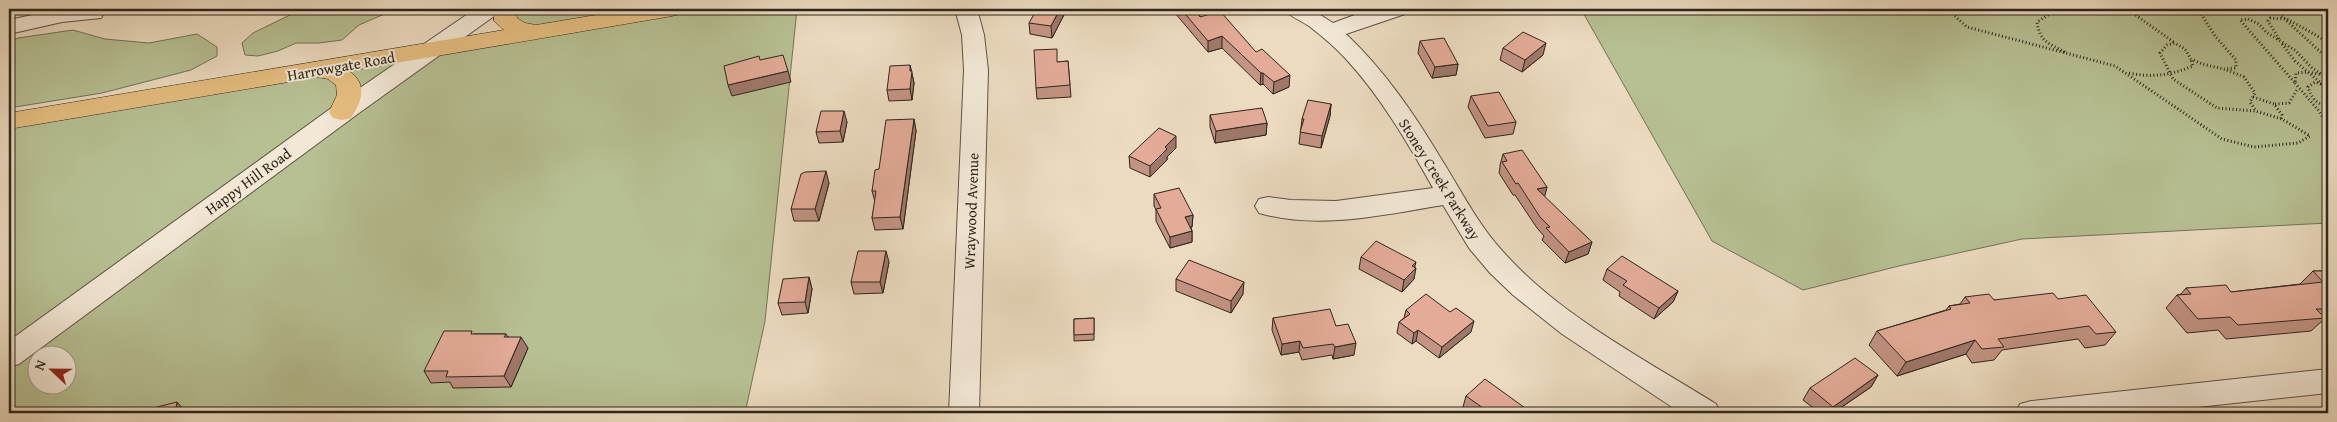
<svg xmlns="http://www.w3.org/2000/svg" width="2337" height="422" viewBox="0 0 2337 422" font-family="'Gentium Book Plus',serif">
  <rect width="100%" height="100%" fill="#ecdbc0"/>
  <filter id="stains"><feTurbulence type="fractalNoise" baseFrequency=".004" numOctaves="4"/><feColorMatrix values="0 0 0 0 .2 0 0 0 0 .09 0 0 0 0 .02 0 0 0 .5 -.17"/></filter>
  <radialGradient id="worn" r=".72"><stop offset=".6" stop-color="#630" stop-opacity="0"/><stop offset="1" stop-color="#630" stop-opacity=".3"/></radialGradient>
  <path fill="#b7c093" stroke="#727358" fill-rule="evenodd" d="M302,9h94l-37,16 -17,15 -23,3h-23l-18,8 -20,5 -13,-1 -3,-12 11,-10z
    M504,9h293l-32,312 -20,92h-736v-292l528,-88 -34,-22zM38,354h30v30h-30z
    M1581,9h747v214l-306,16 -123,27 -96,24 -91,-49z
    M73,30l32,9 44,4 48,-9 20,13v9l-26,14 -89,23 -93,15v-66l9,-4z"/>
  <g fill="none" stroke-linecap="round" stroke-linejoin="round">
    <g stroke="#5e5345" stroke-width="2">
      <path id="minor" d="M60,9h41l3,4 -3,5 -39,4 -53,12v-14z
        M475,9h25l-3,5 -138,99 -340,251 -10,3v-26l332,-240z
        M955,9h22l7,26 4,35 -9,343h-30l15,-343 -2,-35z
        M1284,9h27l22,14 38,-14h37l-3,5 -59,20c38,36 67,78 94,123 19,30 35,62 58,89 58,68 143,111 218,158l4,9h-39l-119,-79 -49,-39 -23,-22 -21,-25 -26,-43c-60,10 -125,25 -184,8l-4,-7 4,-7 9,-2 23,3 45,1 97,-13c-25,-45 -52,-91 -87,-129 -11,-12 -24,-23 -37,-33 -9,-6 -19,-9 -25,-17z
        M2328,369v24l-186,20h-126l4,-9 11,-3z"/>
    </g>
    <g stroke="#2e261c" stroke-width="1">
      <path id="major" d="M493,9h22l2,9 8,5 11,2 96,-16h52l-4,5 -8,2 -323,55c19,13 13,30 2,47l-9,2 -9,-2 -4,-6 8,-17 -1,-10 -8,-6 -10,-2 -309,52v-16l495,-83 -10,-9z"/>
    </g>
    <path stroke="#2e261c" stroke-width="3" stroke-dasharray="1 2.5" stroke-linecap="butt" d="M1947,9l20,18 148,39 107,73 32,8 44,-4 12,-7 -28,-17 -27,-8 -38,-3 -44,-29 -13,-26 7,-8 8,-2 10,6 6,10 11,5 22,5 12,-1v-8l-21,-24 -17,-27
      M2127,9l48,34
      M2274,9l54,50
      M2248,19l11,5 7,8 30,19 16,17 11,7 -15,-3 -12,1 -1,10 -55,-63z
      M2279,39l-11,-18 2,-3 17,1 41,23
      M2282,44l13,17 33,28
      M2065,52c-17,-9 -25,-10 -28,-30l14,-9 22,-1 6,-3
      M2227,70l17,7 11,16 -5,9 6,9
      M2129,73c23,5 42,2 64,-7l-2,-7
      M2323,75l5,1
      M2323,75l5,3
      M2295,83l24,28 9,16
      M2321,84l-6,-2 -7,5c3,11 9,17 20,20
      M2253,97l21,7 8,11 -1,4
      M2275,104l14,-1 9,-15"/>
    <use href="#minor" fill="#f3e8d6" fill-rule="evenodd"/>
    <use href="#major" fill="#e6be80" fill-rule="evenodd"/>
  </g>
  <path fill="#c39383" stroke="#2e261c" d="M1067,9l-15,29 -22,-4 -1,-11z
    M1167,9h29l4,8 56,35 33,35 -16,7 -10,-10 -3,1 -38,-37 -14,4 -33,-39 -5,1z
    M1420,41l38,23 -2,11 -24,3 -14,-25z
    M1503,48l40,7 -21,17 -22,-12z
    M1068,61l3,36 -34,2 -1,-11 22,-26z
    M910,65l4,18 -2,17 -23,1 -2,-11z
    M1471,96l45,26 -3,12 -28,4 -17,-31z
    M1331,104l-1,12 -9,32 -22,-4 3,-25z
    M1210,115l57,8 -1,12 -51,8 -5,-16z
    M914,119l2,12 -13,98 -28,1 -3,-12 3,-16 -3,-11 7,-22z
    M847,122l-4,20 -24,1 -3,-11z
    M1176,148l-9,9v3l-17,17 -20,-9 -1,-12z
    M1503,154l44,33 -3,10 48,45 -4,12 -23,9 -23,-23 2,-4 -7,-8 -22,-33h-2l-14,-22 1,-6v-2z
    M829,183l-10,38h-25l-3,-12z
    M1154,194l39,21 -1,12h-1l1,4v11l-22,6 -14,-27v-11l-2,-4z
    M1361,257l54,10 -1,12 -12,13 -43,-23z
    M889,262l-6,31 -29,1 -3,-12z
    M1607,269l71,22 -5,11 -19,17 -35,-23 1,-4 -17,-12z
    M2313,271h15v50l-7,1 -10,9 -85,8 -8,-9 -31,3 -21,-25 11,-13 4,-1 5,-6 45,4 69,-8z
    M809,277l3,12 -4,24 -26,2 -4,-12z
    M1176,279l67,15 -12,19 -55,-22z
    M1965,297l29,3 64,-1 58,33 -11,13 -20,3 -7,-9 -76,11 -8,10 -22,3 -6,-9 -69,22 -28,-31 8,-14 69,-21 3,-4 11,-2z
    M1406,310l65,22 -32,26 -23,-17 -4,3 -15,-11 2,-11 5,-4z
    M1094,318v22l-20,1v-22z
    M1273,318l63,8 18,29 -21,4 -1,-4 -30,5 -3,-8 -18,3 -9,-25z
    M474,334h32l2,3 20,11 -17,39 -58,1 -3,-6 -19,1 -7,-12z
    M1878,375l-7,12 -38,26h-13l-17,-13 7,-12z
    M1466,396l66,17h-61l-8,-6z"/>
  <path fill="#9f786a" stroke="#2e261c" d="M1060,9h7l-15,29 -1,-12z
    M1170,9h5v4l-5,1z
    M1222,36v12l-14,4v-11z
    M1546,43l-3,12 -21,17 3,-12z
    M1458,64l-2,11 -24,3 3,-11z
    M910,65l4,18 -2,17 -2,-11z
    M788,71l3,11 -59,14 -4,-11z
    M1261,73h2v11l-3,1z
    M1290,75l-1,12 -16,7 1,-12z
    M1331,104l-1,12 -9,32 1,-12z
    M844,111l3,11 -4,20 -3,-11z
    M914,119l2,12 -13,98 -3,-12z
    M1267,123l-1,12 -51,8 1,-12z
    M1176,136v12l-9,9v3l-17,17v-11l15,-19z
    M826,171l3,12 -10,38 -4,-12z
    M1547,187l-3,12 -7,-10z
    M1193,215l-1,12 -7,1v-11z
    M1192,231v11l-22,6v-11z
    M1592,242l-4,12 -23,9 4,-11z
    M886,251l3,11 -6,31 -3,-11z
    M1416,262l-2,8 2,-2 -2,11 -12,13 2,-12 8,-14z
    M809,277l3,12 -4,24 -3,-11z
    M1244,282l-1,12 -12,19v-12z
    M1678,291l-5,11 -19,17 5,-11z
    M1474,321l-3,11 -32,26 3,-11z
    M1418,330l-2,11 -4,3 2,-11z
    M521,337l7,11 -17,39 -7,-11z
    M1975,340l-9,14 -69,22 9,-14z
    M1300,341l-1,11 -18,3 1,-11z
    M1356,343l-2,12 -21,4 2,-12z
    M1878,375l-7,12 -38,26h-4l4,-6z
    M177,402l10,11h-12z"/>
  <path fill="#e3ab98" stroke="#2e261c" d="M1037,9h23l-9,17 -22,-3z
    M1181,9h15l4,8 20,-6 36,41 6,-3 28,26 -16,7 -11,-9h-2l-39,-37 -14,5z
    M1523,32l23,11 -21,17 -22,-12z
    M1444,38l14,26 -23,3 -15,-26z
    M1057,49v13l11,-1 2,24 -34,3 -2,-38z
    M783,55l5,16 -60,14 -4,-19 35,-10 1,4z
    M910,65v6h2l-2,18 -23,1 3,-24z
    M1499,92l17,30 -28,4 -17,-30z
    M1308,100l23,4 -9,32 -22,-4 4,-13h-2z
    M1262,108l5,15 -51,8 -6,-16z
    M821,111h23l-4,20 -24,1z
    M914,119l-14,98 -28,1 4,-27h-4l3,-21 4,-1 7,-49z
    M1159,128l17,8 -11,11 2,2 -17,17 -21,-10z
    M1522,150l25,37 -10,2 55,53 -23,10 -23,-24 4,-1 -10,-10 -22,-34 -2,1 -14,-22 5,-1 -4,-7z
    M826,171l-11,38h-24l10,-35 4,-2z
    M1179,188l14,27 -8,2 7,14 -22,6 -14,-28 5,-1 -7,-14z
    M1376,241l40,21 -4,4 4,2 -12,12 -43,-23z
    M858,251h28l-6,31h-29z
    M1622,256l56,35 -19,17 -36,-23 4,-4 -20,-12z
    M1189,260l55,22 -13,19 -55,-22z
    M2313,271h15v38h-12l9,9 -87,7 -8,-8 -32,2 -21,-24 14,-1 -5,-6 40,-3 5,7 92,-10z
    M809,277l-4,25 -27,1 5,-24z
    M2053,293l5,6 28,-4 30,37 -20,2 -7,-8 -91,13 6,8 -22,2 -7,-9 -69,22 -29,-31 74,-22 -2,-3 21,-3 -5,-6 24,-3 5,6z
    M1426,294l24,18 6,-4 18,13 -32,26 -24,-17 -4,3 -15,-11 11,-8 -4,-4z
    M1330,309l6,17 12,-2 8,19 -21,4 -2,-3 -30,4 -3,-7 -18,3 -9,-26z
    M1094,318v16l-20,1v-16z
    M444,331h28l-1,3h35l-2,3h17l-17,39 -58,1 2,-6h-24z
    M1855,358l23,17 -45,32 -23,-19z
    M1485,379l47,34h-42l-24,-17z
    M177,402l-2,11h-42z
    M1620,408l9,5h-13z"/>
  <g text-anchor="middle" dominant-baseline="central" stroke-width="4" stroke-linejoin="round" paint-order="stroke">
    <g font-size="15" fill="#2e261c" stroke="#f3e8d6">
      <text transform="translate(341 66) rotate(-10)">Harrowgate Road</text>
      <text transform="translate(1440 179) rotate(58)">Stoney Creek Parkway</text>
      <text transform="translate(248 181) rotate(-36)">Happy Hill Road</text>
      <text transform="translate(971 211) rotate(-88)">Wraywood Avenue</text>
    </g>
  </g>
  <rect width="2337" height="422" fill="none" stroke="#ecdbc0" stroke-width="30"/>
  <rect x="10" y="10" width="2317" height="402" fill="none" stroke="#2e261c" stroke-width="2.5"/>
  <rect x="15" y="15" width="2307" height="392" fill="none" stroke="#2e261c"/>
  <g transform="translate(52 370) rotate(292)"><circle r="24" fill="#f3e8d6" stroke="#a49a8c"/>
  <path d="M0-4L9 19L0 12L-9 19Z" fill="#8f2418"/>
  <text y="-8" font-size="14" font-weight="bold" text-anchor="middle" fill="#2e261c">N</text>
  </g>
  <rect width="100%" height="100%" filter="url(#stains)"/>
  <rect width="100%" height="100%" fill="url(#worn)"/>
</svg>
